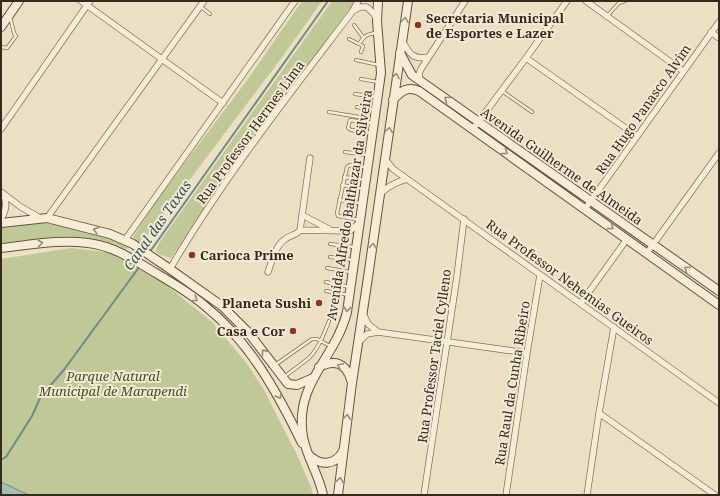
<svg xmlns="http://www.w3.org/2000/svg" width="720" height="496" viewBox="0 0 720 496" font-family="'Noto Serif',serif">
  <rect width="100%" height="100%" fill="#ebe0c4"/>
  <path fill="#c1c898" d="M302,1h20l-39,55 -141,187 -6,-2 -3,-4 23,-36 92,-122z
    M332,1h23l-44,63 -13,10 -106,156 -21,28 -11,-3 -5,-4 6,-11z
    M479,122l174,123 -6,8 -174,-124z
    M35,222c33,1 66,10 94,26l-4,1c-45,-20 -78,-11 -124,-4v-17z
    M71,248l26,3 17,3 46,26 52,42 33,39 18,27 35,69 13,30 2,8h-284l-28,-13v-223z"/>
  <path fill="#a5beb7" stroke="#6d8b85" d="M1,482l28,13h-28z"/>
  <g fill="none" stroke-linecap="round" stroke-linejoin="round">
    <path stroke="#6d8b85" stroke-width="2" d="M149,253l179,-252
      M1,460l5,-3 26,-41 9,-20 22,-25 77,-105"/>
    <g stroke="#84725b" stroke-width="4">
      <path id="lane" d="M201,7l9,7
        M608,15l11,-12 6,-2
        M354,25l9,12
        M349,39l14,7 -2,6
        M359,44c5,-8 8,-10 17,-11
        M1,47l6,1 9,-12 -2,-3 -4,-16
        M356,60l23,5
        M361,79l17,3
        M502,91l30,21
        M355,94l21,3
        M357,107l17,3
        M329,112l36,6 1,4
        M371,133l-20,-3 -3,-2 2,-8 22,3
        M345,152l22,3
        M344,177l21,3
        M342,185l21,4
        M339,200l21,3
        M359,220l-21,-4 -1,-3 10,-46 3,-2 15,2
        M330,244l24,3
        M330,257l22,3
        M327,268l23,4
        M326,282l24,5
        M326,291l23,4
        M275,365l37,-26h5l13,7
        M285,376c8,-6 17,-12 25,-19 9,-10 14,-23 19,-36"/>
    </g>
    <g stroke="#84725b" stroke-width="7">
      <path id="street" d="M81,1l142,102
        M586,1l97,70
        M353,11l7,-4h7l7,7 2,5
        M711,32l8,6
        M402,40c7,13 10,20 26,17
        M526,58l111,78
        M420,81l-1,-7 2,-5 44,-68
        M1,129l89,-128
        M473,129l53,-71 41,-57
        M385,159l8,10 326,234
        M1,192l20,15 19,11
        M380,194c8,-8 16,-12 27,-15
        M585,209l134,-187
        M302,215l27,14
        M47,218l157,-217
        M1,219c5,-8 7,-16 2,-25
        M300,230l50,1 9,-8
        M125,240l170,-239
        M647,253l72,-100
        M170,269c53,-91 119,-174 182,-257l6,-11
        M268,272c4,-11 7,-25 16,-32 5,-5 12,-4 16,-10l10,-72
        M581,303l46,-64
        M363,313l5,11 10,8
        M359,342l8,-8 11,-2 149,21
        M599,413l116,82
        M424,495l33,-219 7,-57
        M506,495l21,-142 13,-78
        M587,495l12,-82 15,-86"/>
    </g>
    <g stroke="#66533f" stroke-width="10">
      <path id="secondary" d="M1,27l18,-26
        M400,53l12,22 307,216
        M393,100c8,-9 14,-14 26,-9l300,214
        M1,223l46,-5 63,16 23,10 34,23 55,39 26,26 40,52 9,1 16,-7
        M1,248c29,-3 58,-9 87,-5 25,3 45,16 66,29 17,10 36,21 51,34 45,36 72,86 97,137
        M319,367c16,-8 27,-4 32,13
        M309,455c11,11 26,11 34,-4
        M323,495c-4,-20 -16,-37 -20,-58 -9,-55 32,-77 44,-125l34,-239 -4,-52 1,-20
        M338,495l14,-112 15,-99 41,-283"/>
    </g>
    <use href="#lane" stroke="#f6edd6" stroke-width="2.5"/>
    <use href="#street" stroke="#f6edd6" stroke-width="5.5"/>
    <use href="#secondary" stroke="#f6edd6" stroke-width="8"/>
  </g>
  <defs><path id="oneway-chevron" d="M-2-3.5L2.5 0L-2 3.5" fill="none" stroke-width="1.6" stroke-linecap="round" stroke-linejoin="round"/></defs>
  <g stroke="#968c7a">
    <use href="#oneway-chevron" transform="translate(405 20) rotate(-81)"/>
    <use href="#oneway-chevron" transform="translate(396 76) rotate(-81)"/>
    <use href="#oneway-chevron" transform="translate(447 99) rotate(-145)"/>
    <use href="#oneway-chevron" transform="translate(389 130) rotate(-82)"/>
    <use href="#oneway-chevron" transform="translate(505 152) rotate(36)"/>
    <use href="#oneway-chevron" transform="translate(611 227) rotate(36)"/>
    <use href="#oneway-chevron" transform="translate(96 230) rotate(-163)"/>
    <use href="#oneway-chevron" transform="translate(40 243) rotate(-7)"/>
    <use href="#oneway-chevron" transform="translate(373 246) rotate(-82)"/>
    <use href="#oneway-chevron" transform="translate(687 269) rotate(-145)"/>
    <use href="#oneway-chevron" transform="translate(195 299) rotate(34)"/>
    <use href="#oneway-chevron" transform="translate(347 309) rotate(100)"/>
    <use href="#oneway-chevron" transform="translate(264 352) rotate(-129)"/>
    <use href="#oneway-chevron" transform="translate(340 366) rotate(-155)"/>
    <use href="#oneway-chevron" transform="translate(279 396) rotate(59)"/>
    <use href="#oneway-chevron" transform="translate(347 417) rotate(-83)"/>
    <use href="#oneway-chevron" transform="translate(340 480) rotate(-81)"/>
  </g>
  <g fill="#8f312f" stroke="#f3ead3" stroke-width="1.5">
    <circle cx="418" cy="25" r="4"/>
    <circle cx="192" cy="255" r="4"/>
    <circle cx="319" cy="303" r="4"/>
    <circle cx="293" cy="331" r="4"/>
  </g>
  <g text-anchor="middle" dominant-baseline="central" stroke-width="4" stroke-linejoin="round" paint-order="stroke">
    <g font-size="13" font-weight="bold" fill="#352a1e" stroke="#f3ead3" text-anchor="start">
      <text x="426" y="18">Secretaria Municipal<tspan x="426" dy="15">de Esportes e Lazer</tspan></text>
      <text x="200" y="255">Carioca Prime</text>
      <text x="311" y="303" text-anchor="end">Planeta Sushi</text>
      <text x="285" y="331" text-anchor="end">Casa e Cor</text>
    </g>
    <g font-size="13" fill="#352a1e" stroke="#f3ead3">
      <text transform="translate(643 109) rotate(-55)">Rua Hugo Panasco Alvim</text>
      <text transform="translate(250 132) rotate(-54)">Rua Professor Hermes Lima</text>
      <text transform="translate(562 166) rotate(35)">Avenida Guilherme de Almeida</text>
      <text transform="translate(349 205) rotate(-81)">Avenida Alfredo Balthazar da Silveira</text>
      <text transform="translate(570 282) rotate(36)">Rua Professor Nehemias Gueiros</text>
      <text transform="translate(434 356) rotate(-82)">Rua Professor Taciel Cylleno</text>
      <text transform="translate(512 383) rotate(-81)">Rua Raul da Cunha Ribeiro</text>
    </g>
    <g font-size="13" font-style="italic" fill="#445026" stroke="#f3ead3">
      <text x="113" y="376">Parque Natural<tspan x="113" dy="15">Municipal de Marapendi</tspan></text>
    </g>
    <g font-size="14" font-style="italic" fill="#2f5452" stroke="#f3ead3">
      <text transform="translate(157 225) rotate(-55)">Canal das Taxas</text>
    </g>
  </g>
  <rect width="720" height="496" fill="none" stroke="#352a1e" stroke-width="4"/>
</svg>
